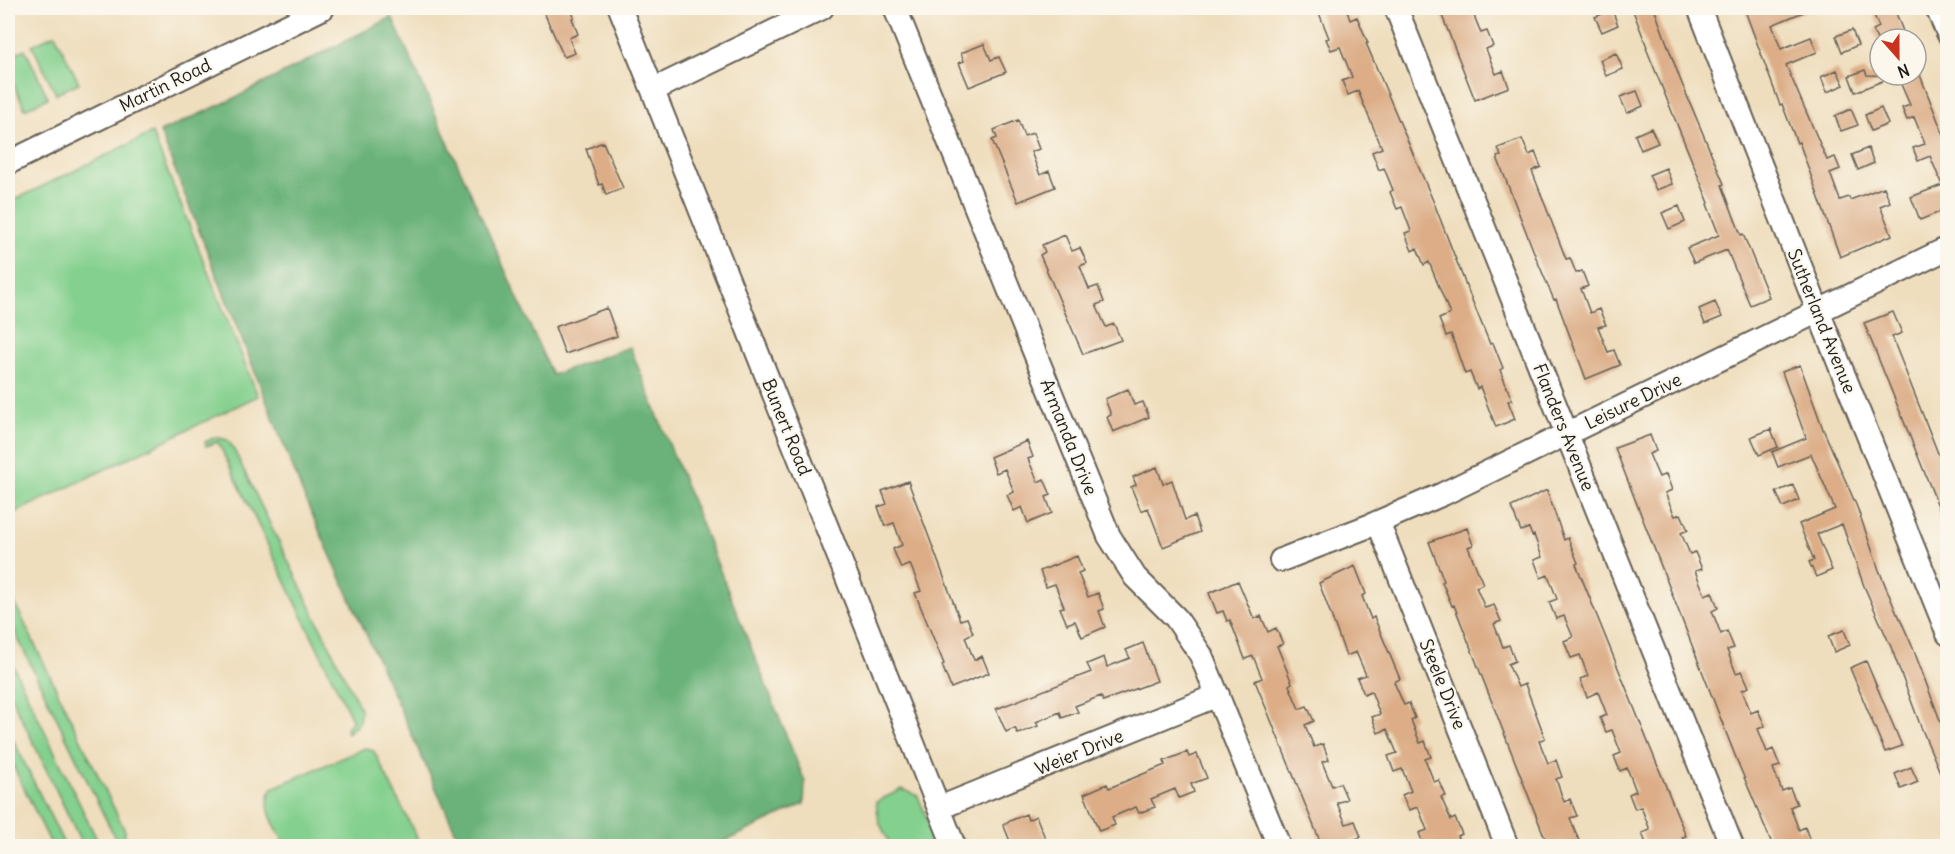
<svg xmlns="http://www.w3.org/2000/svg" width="1955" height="854" viewBox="0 0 1955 854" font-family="Delius,sans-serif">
  <rect width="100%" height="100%" fill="#fbf7ec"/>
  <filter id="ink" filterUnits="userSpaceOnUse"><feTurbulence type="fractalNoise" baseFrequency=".0167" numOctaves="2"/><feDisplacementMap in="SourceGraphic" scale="12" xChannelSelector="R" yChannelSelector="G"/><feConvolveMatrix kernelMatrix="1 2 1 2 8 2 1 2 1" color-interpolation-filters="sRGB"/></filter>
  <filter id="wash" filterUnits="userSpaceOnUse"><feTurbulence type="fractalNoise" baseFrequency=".008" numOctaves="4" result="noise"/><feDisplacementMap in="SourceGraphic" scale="24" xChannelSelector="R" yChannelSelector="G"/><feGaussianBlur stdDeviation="1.35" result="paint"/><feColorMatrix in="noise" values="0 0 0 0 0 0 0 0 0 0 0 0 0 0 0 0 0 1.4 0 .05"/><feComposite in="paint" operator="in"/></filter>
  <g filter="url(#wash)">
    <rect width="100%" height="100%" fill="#efdebe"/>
    <path fill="#84d08e" stroke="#507655" stroke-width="1.5" d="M55,34l24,49 -23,11 -24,-49z
      M25,49l23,49 -23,11 -17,-37v-15z
      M152,133l106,263 -250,120v-313z
      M216,437l11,3 5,6 129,264 -3,14 -11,9 -1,-6 7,-6 -135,-279 -12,4 -1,-4z
      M8,589l117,242 -1,11h-7l-109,-224z
      M8,655l92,191h-17l-75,-156z
      M8,729l57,117h-13l-44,-91z
      M365,748l9,3 47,95h-135c-10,-20 -25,-36 -14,-58z
      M902,789l16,7 20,50h-47l-12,-24 -3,-20z"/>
    <path fill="#6bb279" stroke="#44674a" stroke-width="1.5" d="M392,17l160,358 78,-28 175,435 -1,22 -89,42h-253l-157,-347 -145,-367 73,-33z"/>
    <g id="blocks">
      <path fill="#dcad87" d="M542,8h29l3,9 -2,1 6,16 -9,4 6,15 -11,4z
        M1317,8h29l4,12 7,-3 11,26h-2l68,160 33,85 23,56 3,-1 10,25 -3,2 12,30 -4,1 7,18 -19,8 -16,-40 -3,2 -7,-17 -5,2 -14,-40 -5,2 -7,-17 11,-5 -21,-52 -5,3 -7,-17 -5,3 -7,-18 6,-2 -9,-24 -5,2 -7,-17 3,-2 -9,-22 -5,2 -7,-18 10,-4 -24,-57 -10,4 -6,-14 10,-4 -12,-30 -9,3 -5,-11 3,-1z
        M1439,8h32l10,25 6,-2 6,15 -7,3 10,25 7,-3 6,16 -34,13z
        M1632,8h22l26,71 44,105 -2,1 19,50 2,-1 26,63 -19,8 -23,-55 -33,13 -7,-15 32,-13 -12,-31 2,-1 -63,-155 1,-1z
        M1744,8h69l-41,17 9,24 30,-12 6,15 -31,13 41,95 8,-3 5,12 -10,4 10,27 9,-3 1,3 34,-13 6,15 -10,4 12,29 -52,22 -41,-115 -2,1 -15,-39 -2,1z
        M1871,8h23l12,31h-26l-2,3 -5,-12 6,-3z
        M1612,10l6,15 -16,7 -7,-15z
        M1852,30l6,15 -16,7 -6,-16z
        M984,44l7,16 8,-3 7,15 -37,15 -10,-24 5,-2 -3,-8z
        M1616,53l7,16 -17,7 -6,-16z
        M1837,70l7,15 -17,7 -6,-15z
        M1865,70l2,5 28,1 -40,16 -6,-16z
        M1897,75h23l27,69v65l-27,11 -9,-23 31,-12 -12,-29 -12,5 -5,-13 12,-4 -11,-27 -7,3 -5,-12 8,-3z
        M1637,91l6,15 -16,7 -7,-16z
        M1881,108l7,16 -17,7 -6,-16z
        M1851,109l7,16 -17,6 -6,-15z
        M1018,120l6,16 9,-3 6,16 -8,3 9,23 9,-4 6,16 -37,15 -26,-62 5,-2 -3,-8z
        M1651,128l7,15 -17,7 -6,-15z
        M1522,139l7,16 6,-3 6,15 -9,4 34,88 4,-1 6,15 6,-2 6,15 -7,3 9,24 9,-4 7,16 -8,2 10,25 6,-2 6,15 -34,14 -30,-80 -2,1 -17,-40 -40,-103 4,-1 -3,-8z
        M603,142l20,46 -17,7 -4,-11 -3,1 -13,-36z
        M1868,148l6,15 -16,7 -6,-15z
        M1666,168l6,16 -16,6 -7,-15z
        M1679,206l6,16 -16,7 -7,-16z
        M1065,235l7,16 8,-3 7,15 -7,3 9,23 9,-3 6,16 -8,3 10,22 8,-3 7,16 -38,14 -43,-99 5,-3 -3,-7z
        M1715,302l7,15 -17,7 -6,-15z
        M607,308l10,28 -52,18 -10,-27z
        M1893,312l9,21 -10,4 55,139v52l-83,-205z
        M1800,365l23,64 34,78 22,63 18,44h1l15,34 34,91v50l-26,-62 -30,-80 -27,-61 -22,-62 -25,10 15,36 -16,7 -7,-15 5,-2 -15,-36 36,-15 -24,-55 -33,13 -6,-15 34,-14 -24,-66z
        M1128,389l6,16 9,-3 6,15 -36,15 -6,-15 4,-2 -6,-16z
        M1771,429l7,18 -19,8 -8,-18z
        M1650,435l6,16 -7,3 10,23 7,-3 6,16 -7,3 10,23 6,-2 7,16 -7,3 9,21 5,-2 7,17 -7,2 10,24 7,-3 6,16 -6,3 9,23 6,-3 7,17 -7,2 9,23 6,-2 7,16 -7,3 9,23 7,-3 7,16 -7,3 9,23 6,-3 7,17 -7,2 9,23 8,-3 7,16 -7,3 9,23 6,-3 6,17 -7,2h-31l-35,-83 -123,-315z
        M1027,441l6,16 -5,2 10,23 6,-3 7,16 -5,2 6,16 -24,10 -6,-16 -8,4 -7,-16 7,-3 -9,-23 -9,4 -6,-16z
        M1157,467l6,17 9,-4 13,40 9,-4 6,16 -37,15 -15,-39 -7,3 -10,-24 5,-2 -3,-8z
        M908,481l52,139 7,-2 6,15 -8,4 9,23 8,-4 7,17 -38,15 -9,-23 2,-1 -29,-71 6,-2 -11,-27 -9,4 -8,-19 9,-4 -8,-22 -9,3 -7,-19 9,-3 -5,-13z
        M1793,485l6,15 -16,7 -7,-15z
        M1547,490l17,50 4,-2 10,25 -2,1 110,272 -4,1 4,9h-39l-5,-13 8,-3 -9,-23 -6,2 -6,-15 7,-3 -9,-23 -7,3 -6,-15 7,-3 -9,-23 -6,2 -6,-14 7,-3 -9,-23 -11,5 -7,-18 8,-3 -8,-21 -9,3 -7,-17 9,-4 -9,-21 -8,3 -7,-17 8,-3 -9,-24 -7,3 -7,-18 8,-3 -8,-22 -2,1 -3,-8 -8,3 -10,-24z
        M1467,528l6,17 -5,2 15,37 -7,3 9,21 9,-3 7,16 -7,3 9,23 6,-2 6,16 -7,3 10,23 7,-3 6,16 14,38 -6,3 9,22 8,-3 6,17 -6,2 8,23 6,-3 7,17 -7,2 11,28h-33l-94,-241 -2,1 -10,-24 2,-1 -15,-39z
        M1077,556l6,15 -5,2 10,24 10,-4 6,16 -5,2 6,16 -23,10 -7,-16 -8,3 -7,-16 4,-1 -9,-23 -9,3 -6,-16z
        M1355,566l11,28 -4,2 9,23 3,-2 26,62 -6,3 10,23 5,-2 6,15 -4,2 9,23 5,-2 6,16 -6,2 9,23 5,-2 7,16 -5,1 10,23 4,-2 7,16 -5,2 5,10h-38l-5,-13 8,-3 -9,-23 -9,3 -7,-15 9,-4 -9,-22 -8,3 -6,-16 9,-3 -10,-24 -9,4 -6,-16 8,-3 -9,-23 -7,3 -7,-16 9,-3 -10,-23 -10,4 -9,-25 -18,-48z
        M1238,581l16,38 7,-3 7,16 8,-4 7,16 -6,2 15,37 -3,2 10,24 8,-3 7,15 -9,4 9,22 9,-3 6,16 -7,2 10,24 8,-3 7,16 -10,4 9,21 9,-3 6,16 -25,9h-14l-67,-165 7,-3 -9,-22 -8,3 -15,-39 -3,1 -4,-10 -6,2 -8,-20z
        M1844,630l6,15 -16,7 -6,-16z
        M1143,643l14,38 -54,20 -2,-5 -26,10 3,6 -16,6 -2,-6 -24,10 2,4 -20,8 -3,-6 -9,4 -10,-23 95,-37 -4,-8 17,-7 3,10 23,-9 -4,-8z
        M1866,661l36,85 -17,6 -35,-84z
        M1187,752l2,5 8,-3 10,24 -16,6 3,8 -15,6 -4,-9 -24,10 4,8 -16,6 -3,-6 -24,10 3,8 -16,6 -15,-37 23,-10 2,4 56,-23 -1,-4z
        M1911,767l7,15 -17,7 -6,-15z
        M1026,814l2,6 8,-4 10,24 -16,6h-18l-9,-22z"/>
    </g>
  </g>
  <g filter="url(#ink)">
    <use href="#blocks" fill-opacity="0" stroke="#666055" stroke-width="1.5"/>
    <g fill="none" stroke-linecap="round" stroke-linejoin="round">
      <g stroke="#666055" stroke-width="26">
        <path id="minor" d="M620,8l334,838
          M895,8l214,528 26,41 41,41 25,37 78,191
          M1396,8l336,838
          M1699,8l119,303 130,323
          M1937,8l11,25
          M653,90l169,-82
          M8,163l315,-155
          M1378,522l129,324
          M1281,560l88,-34 74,-32 505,-246
          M939,808l279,-113"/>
      </g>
      <use href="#minor" stroke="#fff" stroke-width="22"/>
    </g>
  </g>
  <g text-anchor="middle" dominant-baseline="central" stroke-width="4.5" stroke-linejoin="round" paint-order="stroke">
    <g font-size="18" fill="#1c1c1c" stroke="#fbf7ec">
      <text transform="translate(165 85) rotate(-26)">Martin Road</text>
      <text transform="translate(1822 321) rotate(68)">Sutherland Avenue</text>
      <text transform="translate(1633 401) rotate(-26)">Leisure Drive</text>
      <text transform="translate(787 427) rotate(68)">Bunert Road</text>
      <text transform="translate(1564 427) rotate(68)">Flanders Avenue</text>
      <text transform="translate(1069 437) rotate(68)">Armanda Drive</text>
      <text transform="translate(1443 684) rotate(68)">Steele Drive</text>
      <text transform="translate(1079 752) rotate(-22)">Weier Drive</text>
    </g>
  </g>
  <rect width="1955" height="854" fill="none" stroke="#fbf7ec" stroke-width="30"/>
  <g transform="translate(1898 57) rotate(159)"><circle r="28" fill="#fbf7ec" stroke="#a29f99" stroke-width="1.5"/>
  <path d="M0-4.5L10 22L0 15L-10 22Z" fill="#c8321e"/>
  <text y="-9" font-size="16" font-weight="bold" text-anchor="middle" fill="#1c1c1c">N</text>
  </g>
</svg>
